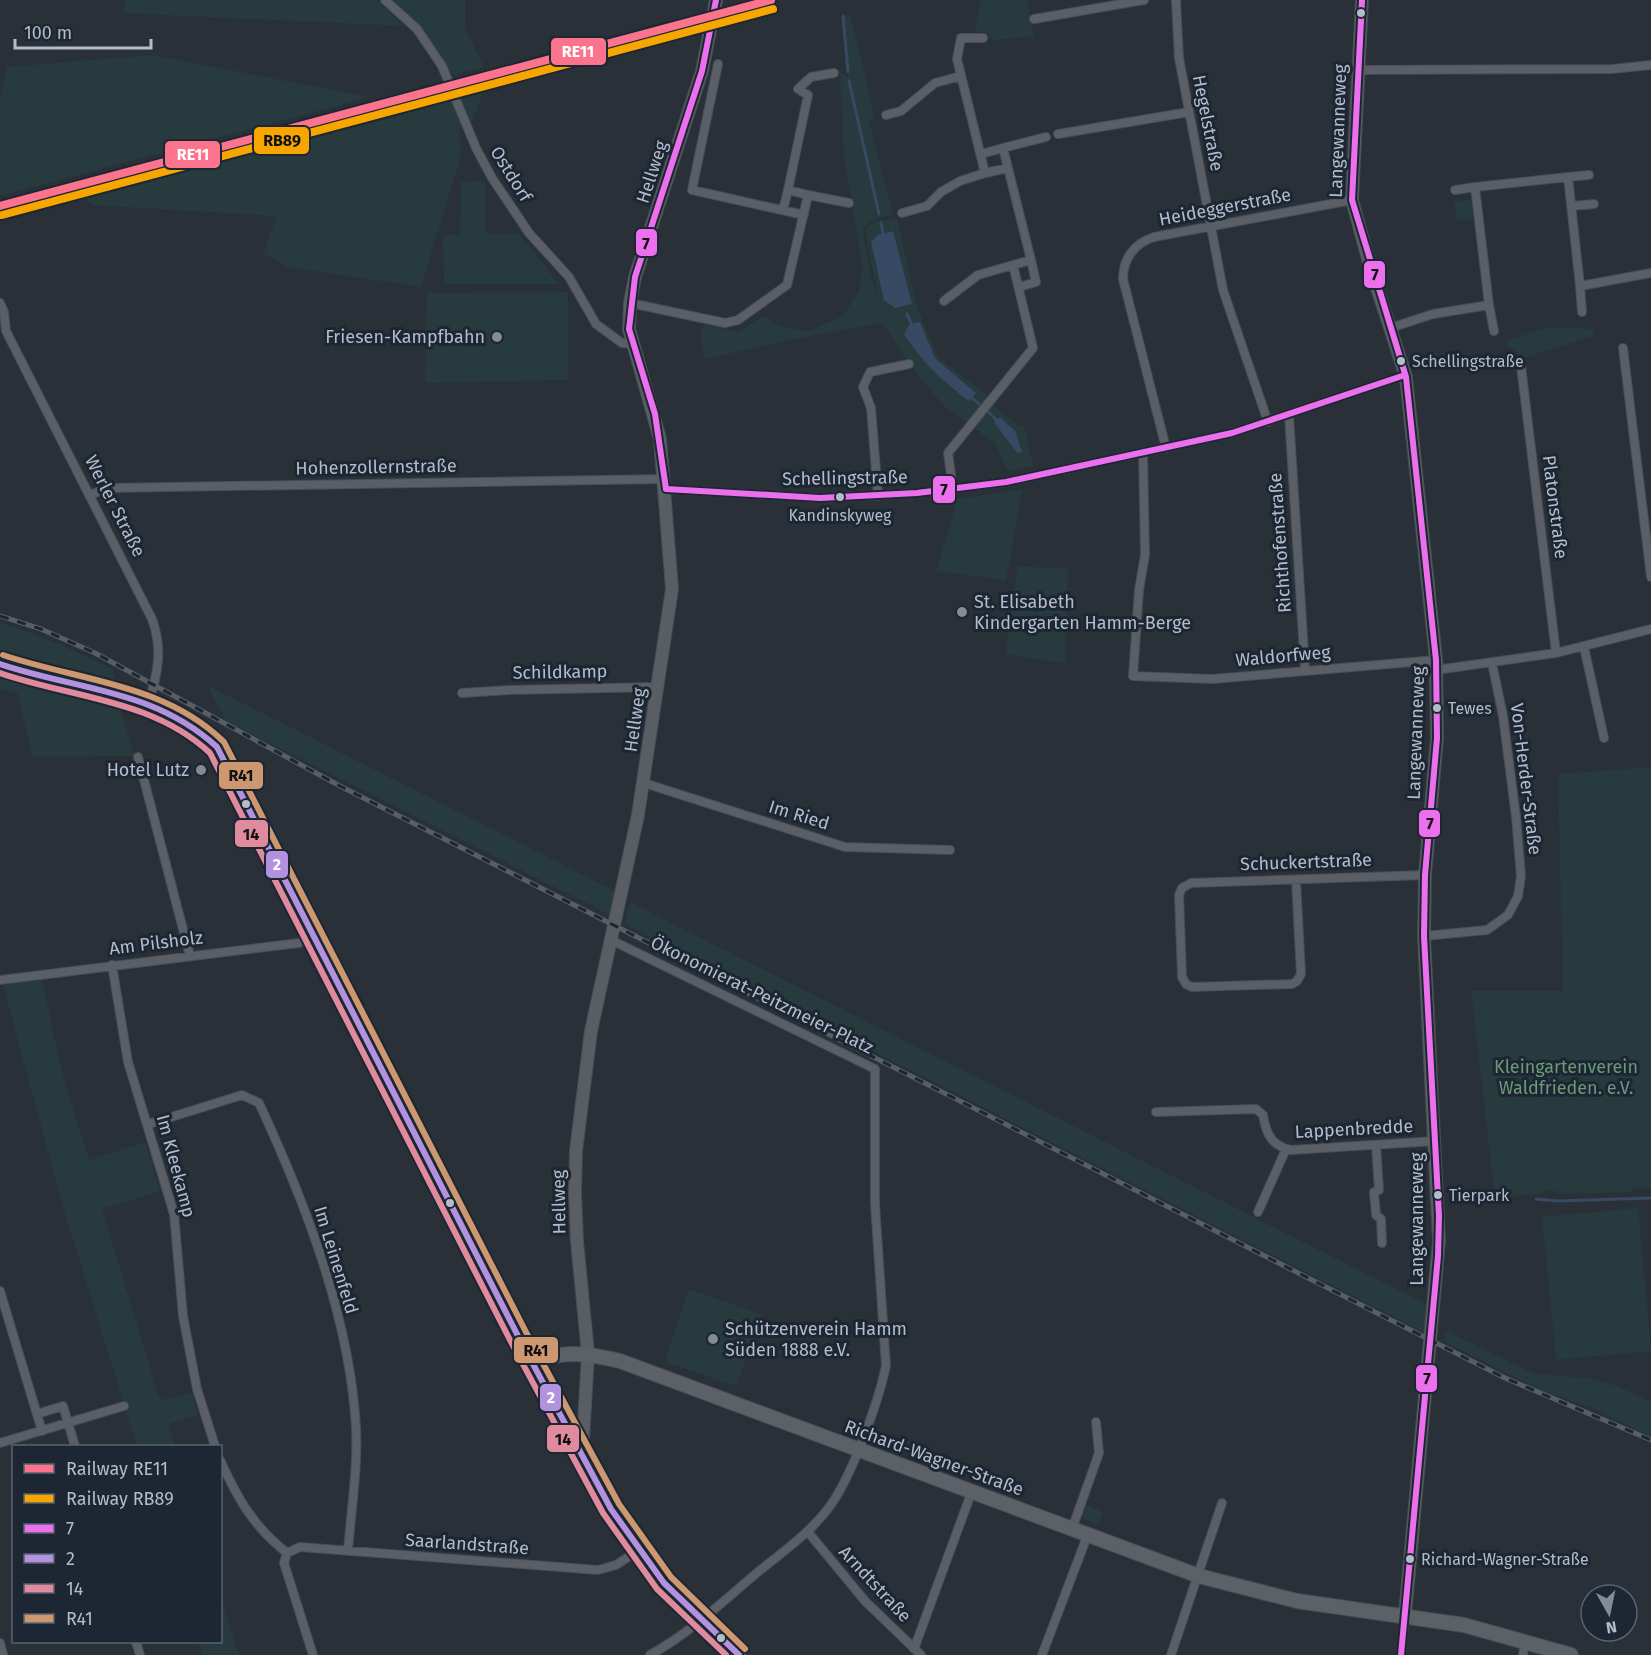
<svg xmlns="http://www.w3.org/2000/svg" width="1651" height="1655" viewBox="0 0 1651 1655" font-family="'Fira Sans',sans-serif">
  <rect width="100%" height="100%" fill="#2a3038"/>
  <path fill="#273a3e" d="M126,0h251l27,26 -281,-13z
    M390,0h75v28l19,39 -31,8 -38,-52z
    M981,0h46l7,36 -41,4 -18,-10z
    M850,14l25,104 -6,3 24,93c-11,4 -25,5 -30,17l7,44 8,22 -13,-66c6,-12 20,-11 32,-12l20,88 21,50 53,41 -2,4 30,24 5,-1 9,41 -26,5 -11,-27 -53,-39 -34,-41 -26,-41 -84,15 -94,21 -4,-24 3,-11 34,8 26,-16 16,10 28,5 35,-15 16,-25 4,-22 -19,-115 -4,-81 8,3 -5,-60z
    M152,55l218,42 -370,99v-97l7,-32z
    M486,84l-15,40 -12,4 2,27 -40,132 -133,-20 -25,-14 14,-37 -186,-11 -10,-14 368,-99 10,1z
    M485,181l1,53h33l40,50h-115l-1,-49h17l1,-53z
    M1472,199l2,17 -3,4 -14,1 -3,-19z
    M568,292v88l-143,3 1,-90z
    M1548,327l45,2 1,7 -71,22 -19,-16z
    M1022,489l-16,91 -70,-9 22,-72z
    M1018,566l50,3 -3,94 -60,-9z
    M0,622l47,17 65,29 10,48 13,40 -102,1 -15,-63 -18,-5z
    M207,685l412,208 -7,23 -386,-195z
    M1651,767v422l-15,-2 -7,5 -65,2 -16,-5 -8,5 -45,3 -24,-206h92l-5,-217z
    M630,902l800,404 -3,28 -802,-410z
    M42,980l19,89 28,91 56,-18 15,49 -58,18 56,185 5,6 29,-7 6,22 -29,9 6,22h-38l-74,-239 -60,-222z
    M1638,1208l13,143 -95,9 -14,-143z
    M689,1289l74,26 -27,71 -71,-24z
    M1445,1330l89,44 55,4 28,8 34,16v35l-54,-27 -54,-19 -98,-49z
    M1086,1505l17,7 -5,12 -13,-4 -3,-5z
    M221,1599l18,56h-37l-4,-13h22z"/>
  <path fill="#384963" d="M893,231l19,73 -17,4 -11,-8 -13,-58 7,-7z
    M920,322l15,36 41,35 -7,8c-27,-20 -47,-39 -65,-67l5,-9z
    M1000,417l15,14 7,21 -5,1 -23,-31z"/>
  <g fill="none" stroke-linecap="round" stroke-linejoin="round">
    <path stroke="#384963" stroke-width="3" d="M843,16l5,56
      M849,81l30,133
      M881,223l2,11
      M907,314l5,11
      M972,398l9,8
      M987,411l10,9
      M1536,1199l22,2 93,-3"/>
    <g stroke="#484c53" stroke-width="10">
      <path id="street" d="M385,0l32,29 25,37 34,82 16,30 37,55 40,44 27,47 26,19 11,1
        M1176,1l3,57 44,232 45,132
        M1034,19l110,-19
        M983,38h-22l-4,21 28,114 23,-5
        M718,64l-26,126 112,25
        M1357,70l255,-1 39,-4
        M886,115l15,-4 34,-28 26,-7
        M1058,134l131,-22
        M981,154l22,-6
        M1568,177l21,-2
        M1455,190l20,-3
        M808,195l41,8
        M1572,206l22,-2
        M783,210l5,-20
        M902,213l25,-7 14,-14 19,-11 25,-8
        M1580,286l2,26
        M1019,287l17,-5 -5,-22
        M944,301l34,-26 35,-10
        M0,303l4,9 2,19 146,288c11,30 6,55 -4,85
        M630,303l95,20 13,-3 49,-35 21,-90 -20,-5 20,-95 -10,-6 13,-12 23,-4
        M1489,305l5,26
        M1390,328l43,-14 56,-9 -14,-118 93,-10 12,109 71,-13
        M1623,348l28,229
        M1521,366l35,287
        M1289,415l16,254
        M1166,448l-43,-169c0,-21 12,-36 31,-42l198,-37
        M1143,453l2,102 -6,35 -6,86 79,3 224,-19
        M666,489l154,9 97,-5 89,-11 226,-49 173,-58
        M953,489l-5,-36 85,-105 -20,-83 18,-5 -28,-112 43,-11
        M90,495l18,-7 556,-9
        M878,496l-7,-88 -8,-21 7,-15 39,-8
        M1584,647l20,91
        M1436,670l120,-17 95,-24
        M462,693l47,-3 149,-3
        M138,757l52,199
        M644,783l201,64 105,3
        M1296,880l5,94 -4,7 -5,3 -100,3 -6,-3 -4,-7 -3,-82 3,-7 9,-5 234,-8
        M1424,936l63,-6 21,-15 10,-19 3,-20 -5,-59 -13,-101 -11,-53
        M611,940l264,129v135l11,162c-8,37 -34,110 -56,140 -21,29 -51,48 -78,71 -33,28 -64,57 -102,78
        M112,965l16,97 46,152 9,102 14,73 18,57
        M0,980l299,-37 15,-8
        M1156,1112l100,-3 7,6c3,18 8,31 28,35l144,-9
        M149,1124l93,-29 17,8c46,99 91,215 97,325 2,41 -5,82 -8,123
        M1376,1145l3,45 -5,2 2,23 5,4 1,24
        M1258,1212l28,-63
        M0,1291l42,140
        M37,1414l26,-8 12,40
        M0,1443l124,-37
        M220,1460c18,39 33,66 67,93
        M1072,1529l27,-76 -3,-31
        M808,1532l57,69 56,54
        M287,1553l13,-6 298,23 18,-5 23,-15
        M287,1553l-3,10 29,92
        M136,1642l4,13
        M0,1643l3,12
        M914,1649l58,-158
        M1042,1655l46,-121
        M1171,1655l51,-152
        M1401,1655l4,-40
        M1523,1655l2,-14"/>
    </g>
    <g stroke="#484c53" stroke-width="14">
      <path id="secondary" d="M1362,0l-10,200 18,66 36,111 30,283 1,78 -12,137 -1,61 15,305 -34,374
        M531,1362c40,75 78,154 132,220 22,27 50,50 76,73
        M582,1457l6,-103 -11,-113 -2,-48 1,-42 15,-120 47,-216 34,-226 -12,-150 -31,-110 1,-26 5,-26 67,-206 14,-71"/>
    </g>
    <g stroke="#484c55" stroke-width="16">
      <path id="primary" d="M0,664c70,28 166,24 217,83l314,615c35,-12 54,-9 89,-1l579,215 98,25 167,24 107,30"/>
    </g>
    <use href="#street" stroke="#5a5e66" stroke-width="8"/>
    <use href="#secondary" stroke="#595d64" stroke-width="12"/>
    <use href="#primary" stroke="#5c6168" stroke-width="14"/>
    <g stroke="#595d64" stroke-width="5">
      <path id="rail" d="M0,616l41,13 54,24 245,133 1165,592 146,62"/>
    </g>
    <use href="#rail" stroke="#1d2633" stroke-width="3" stroke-dasharray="9" stroke-linecap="butt"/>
    <g stroke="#1d2633" stroke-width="10">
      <path id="bus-1" d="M1362,0l-10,200 54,177 30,283 1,78 -12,137 -1,61 15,280 -1,40 -37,399
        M666,489l154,9 97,-5 89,-11 226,-49 173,-58
        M666,489l-11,-75 -26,-85 6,-52 67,-206 14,-71"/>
    </g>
    <g stroke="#1d2633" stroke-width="10">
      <path id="bus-2" d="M0,664c77,26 154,25 217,83l302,591 92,171 53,74 75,72"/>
    </g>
    <g stroke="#1d2633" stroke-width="10">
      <path id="bus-3" d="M0,673c72,25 152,26 210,80l301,589 92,171 54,76 69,66"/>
    </g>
    <g stroke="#1d2633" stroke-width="10">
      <path id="bus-4" d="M3,655c76,26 161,28 221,87l303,592 92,170 52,73 74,72"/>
    </g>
    <use href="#bus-1" stroke="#ec70ee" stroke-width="6"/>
    <use href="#bus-2" stroke="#b291df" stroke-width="6"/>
    <use href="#bus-3" stroke="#e08b9d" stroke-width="6"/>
    <use href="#bus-4" stroke="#cd976f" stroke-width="6"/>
    <g stroke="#1d2633" stroke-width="12">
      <path id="rail-1" d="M0,206l771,-206"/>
    </g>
    <g stroke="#1d2633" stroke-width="12">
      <path id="rail-2" d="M2,215l771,-206"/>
    </g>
    <use href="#rail-1" stroke="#fc738d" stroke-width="8"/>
    <use href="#rail-2" stroke="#f7a600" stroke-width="8"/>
  </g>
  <g fill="#b4bcc9" stroke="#1d2633" stroke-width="2">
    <circle cx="1361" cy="13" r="5"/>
    <circle cx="1401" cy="361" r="5"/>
    <circle cx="840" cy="497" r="5"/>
    <circle cx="1437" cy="708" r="5"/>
    <circle cx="246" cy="804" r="5"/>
    <circle cx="1438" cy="1195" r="5"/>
    <circle cx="450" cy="1203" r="5"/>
    <circle cx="1410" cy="1559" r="5"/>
    <circle cx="721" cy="1638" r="5"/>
  </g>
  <g fill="#848b96" stroke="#1d2633" stroke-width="2">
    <circle cx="497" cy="337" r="6"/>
    <circle cx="962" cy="612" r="6"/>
    <circle cx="201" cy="770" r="6"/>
    <circle cx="713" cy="1339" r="6"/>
  </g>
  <g text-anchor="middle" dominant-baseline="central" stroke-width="6" stroke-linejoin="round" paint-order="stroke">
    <g font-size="16" fill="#b4bcc9" stroke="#1d2633" text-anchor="start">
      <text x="1412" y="361">Schellingstraße</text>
      <text x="840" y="515" text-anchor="middle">Kandinskyweg</text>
      <text x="1448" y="708">Tewes</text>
      <text x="1449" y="1195">Tierpark</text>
      <text x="1421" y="1559">Richard-Wagner-Straße</text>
    </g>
    <g font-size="18" fill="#b4bcc9" stroke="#1d2633">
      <text transform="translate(1208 123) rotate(79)">Hegelstraße</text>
      <text transform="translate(1338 131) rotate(-88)">Langewanneweg</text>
      <text transform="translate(652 172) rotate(-72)">Hellweg</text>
      <text transform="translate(511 174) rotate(58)">Ostdorf</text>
      <text transform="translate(1225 207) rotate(-11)">Heideggerstraße</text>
      <text transform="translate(376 467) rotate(-1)">Hohenzollernstraße</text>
      <text transform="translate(845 478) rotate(-1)">Schellingstraße</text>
      <text transform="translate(115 506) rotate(63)">Werler Straße</text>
      <text transform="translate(1555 507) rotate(83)">Platonstraße</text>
      <text transform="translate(1280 543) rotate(-94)">Richthofenstraße</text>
      <text transform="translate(1283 656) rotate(-5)">Waldorfweg</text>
      <text transform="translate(560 672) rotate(-1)">Schildkamp</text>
      <text transform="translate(635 720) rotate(-82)">Hellweg</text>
      <text transform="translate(1416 733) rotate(-88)">Langewanneweg</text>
      <text transform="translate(1526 779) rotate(83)">Von-Herder-Straße</text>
      <text transform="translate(799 815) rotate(17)">Im Ried</text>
      <text transform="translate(1306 862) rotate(-2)">Schuckertstraße</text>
      <text transform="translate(156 943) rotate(-7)">Am Pilsholz</text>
      <text transform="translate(762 995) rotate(26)">Ökonomierat-Peitzmeier-Platz</text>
      <text transform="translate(1354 1129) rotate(-3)">Lappenbredde</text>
      <text transform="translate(176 1166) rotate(75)">Im Kleekamp</text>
      <text transform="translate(559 1202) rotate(-91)">Hellweg</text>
      <text transform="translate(1417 1219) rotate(-90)">Langewanneweg</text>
      <text transform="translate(336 1260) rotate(73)">Im Leinenfeld</text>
      <text transform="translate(934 1458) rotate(20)">Richard-Wagner-Straße</text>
      <text transform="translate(467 1544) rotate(4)">Saarlandstraße</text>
      <text transform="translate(875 1584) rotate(47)">Arndtstraße</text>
    </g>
    <g font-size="18" fill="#b4bcc9" stroke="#1d2633" text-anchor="end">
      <text x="485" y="337">Friesen-Kampfbahn</text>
      <text x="974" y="602" text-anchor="start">St. Elisabeth<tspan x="974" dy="21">Kindergarten Hamm-Berge</tspan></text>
      <text x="189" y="770">Hotel Lutz</text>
      <text x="725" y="1329" text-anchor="start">Schützenverein Hamm<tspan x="725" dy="21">Süden 1888 e.V.</tspan></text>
    </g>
    <g font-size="18" fill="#6b9a76" stroke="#1d2633">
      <text x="1566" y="1067">Kleingartenverein<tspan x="1566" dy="21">Waldfrieden. e.V.</tspan></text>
    </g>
  </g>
  <g stroke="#1d2633" stroke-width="2">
    <rect x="550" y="37" width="57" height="29" rx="6" fill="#fc738d"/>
    <rect x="253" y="126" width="57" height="29" rx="6" fill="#f7a600"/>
    <rect x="164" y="140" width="57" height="29" rx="6" fill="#fc738d"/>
    <rect x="635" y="228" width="23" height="29" rx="6" fill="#ec70ee"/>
    <rect x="1363" y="260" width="23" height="29" rx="6" fill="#ec70ee"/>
    <rect x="932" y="475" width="24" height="29" rx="6" fill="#ec70ee"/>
    <rect x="218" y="761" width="46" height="29" rx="6" fill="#cd976f"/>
    <rect x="1418" y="809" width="23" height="29" rx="6" fill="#ec70ee"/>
    <rect x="234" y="819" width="35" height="29" rx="6" fill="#e08b9d"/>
    <rect x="265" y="850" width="24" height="29" rx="6" fill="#b291df"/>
    <rect x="513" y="1336" width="46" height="28" rx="6" fill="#cd976f"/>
    <rect x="1415" y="1364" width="23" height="29" rx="6" fill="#ec70ee"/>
    <rect x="539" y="1383" width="23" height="29" rx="6" fill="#b291df"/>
    <rect x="546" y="1424" width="34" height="29" rx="6" fill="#e08b9d"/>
  </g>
  <g font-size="16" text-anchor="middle" font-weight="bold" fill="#fff">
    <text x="578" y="57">RE11</text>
    <text x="193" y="160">RE11</text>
    <text x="277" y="870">2</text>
    <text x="551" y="1403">2</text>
  </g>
  <g font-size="16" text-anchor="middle" font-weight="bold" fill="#111">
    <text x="282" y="146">RB89</text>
    <text x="646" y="249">7</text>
    <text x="1375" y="280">7</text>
    <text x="944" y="495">7</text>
    <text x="241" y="781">R41</text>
    <text x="1430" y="829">7</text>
    <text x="251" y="840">14</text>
    <text x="536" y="1356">R41</text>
    <text x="1427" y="1384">7</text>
    <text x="563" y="1445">14</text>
  </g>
  <rect x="12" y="1445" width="210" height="198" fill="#1d2633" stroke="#59626f" stroke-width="1.5"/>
  <rect x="24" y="1464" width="30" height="9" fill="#fc738d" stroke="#59626f" stroke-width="1.5"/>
  <text x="66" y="1475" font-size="18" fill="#b4bcc9">Railway RE11</text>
  <rect x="24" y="1494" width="30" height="9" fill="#f7a600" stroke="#59626f" stroke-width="1.5"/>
  <text x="66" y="1505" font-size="18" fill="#b4bcc9">Railway RB89</text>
  <rect x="24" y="1524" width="30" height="9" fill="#ec70ee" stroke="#59626f" stroke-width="1.5"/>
  <text x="66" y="1535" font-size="18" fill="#b4bcc9">7</text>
  <rect x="24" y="1554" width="30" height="9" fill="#b291df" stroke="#59626f" stroke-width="1.5"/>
  <text x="66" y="1565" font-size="18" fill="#b4bcc9">2</text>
  <rect x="24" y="1584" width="30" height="9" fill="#e08b9d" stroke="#59626f" stroke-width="1.5"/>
  <text x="66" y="1595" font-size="18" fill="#b4bcc9">14</text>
  <rect x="24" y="1614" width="30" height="9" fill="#cd976f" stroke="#59626f" stroke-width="1.5"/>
  <text x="66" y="1625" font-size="18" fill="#b4bcc9">R41</text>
  <g transform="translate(1609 1613) rotate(171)"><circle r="28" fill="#1d2633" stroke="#59626f" stroke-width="1.5"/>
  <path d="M0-4.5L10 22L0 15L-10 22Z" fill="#848b96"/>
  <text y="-9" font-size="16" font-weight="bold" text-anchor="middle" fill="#b4bcc9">N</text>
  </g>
  <path d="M15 39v9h136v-9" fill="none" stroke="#b4bcc9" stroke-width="3"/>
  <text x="24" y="39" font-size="18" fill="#b4bcc9" stroke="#1d2633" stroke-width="4.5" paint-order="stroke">100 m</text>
</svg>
